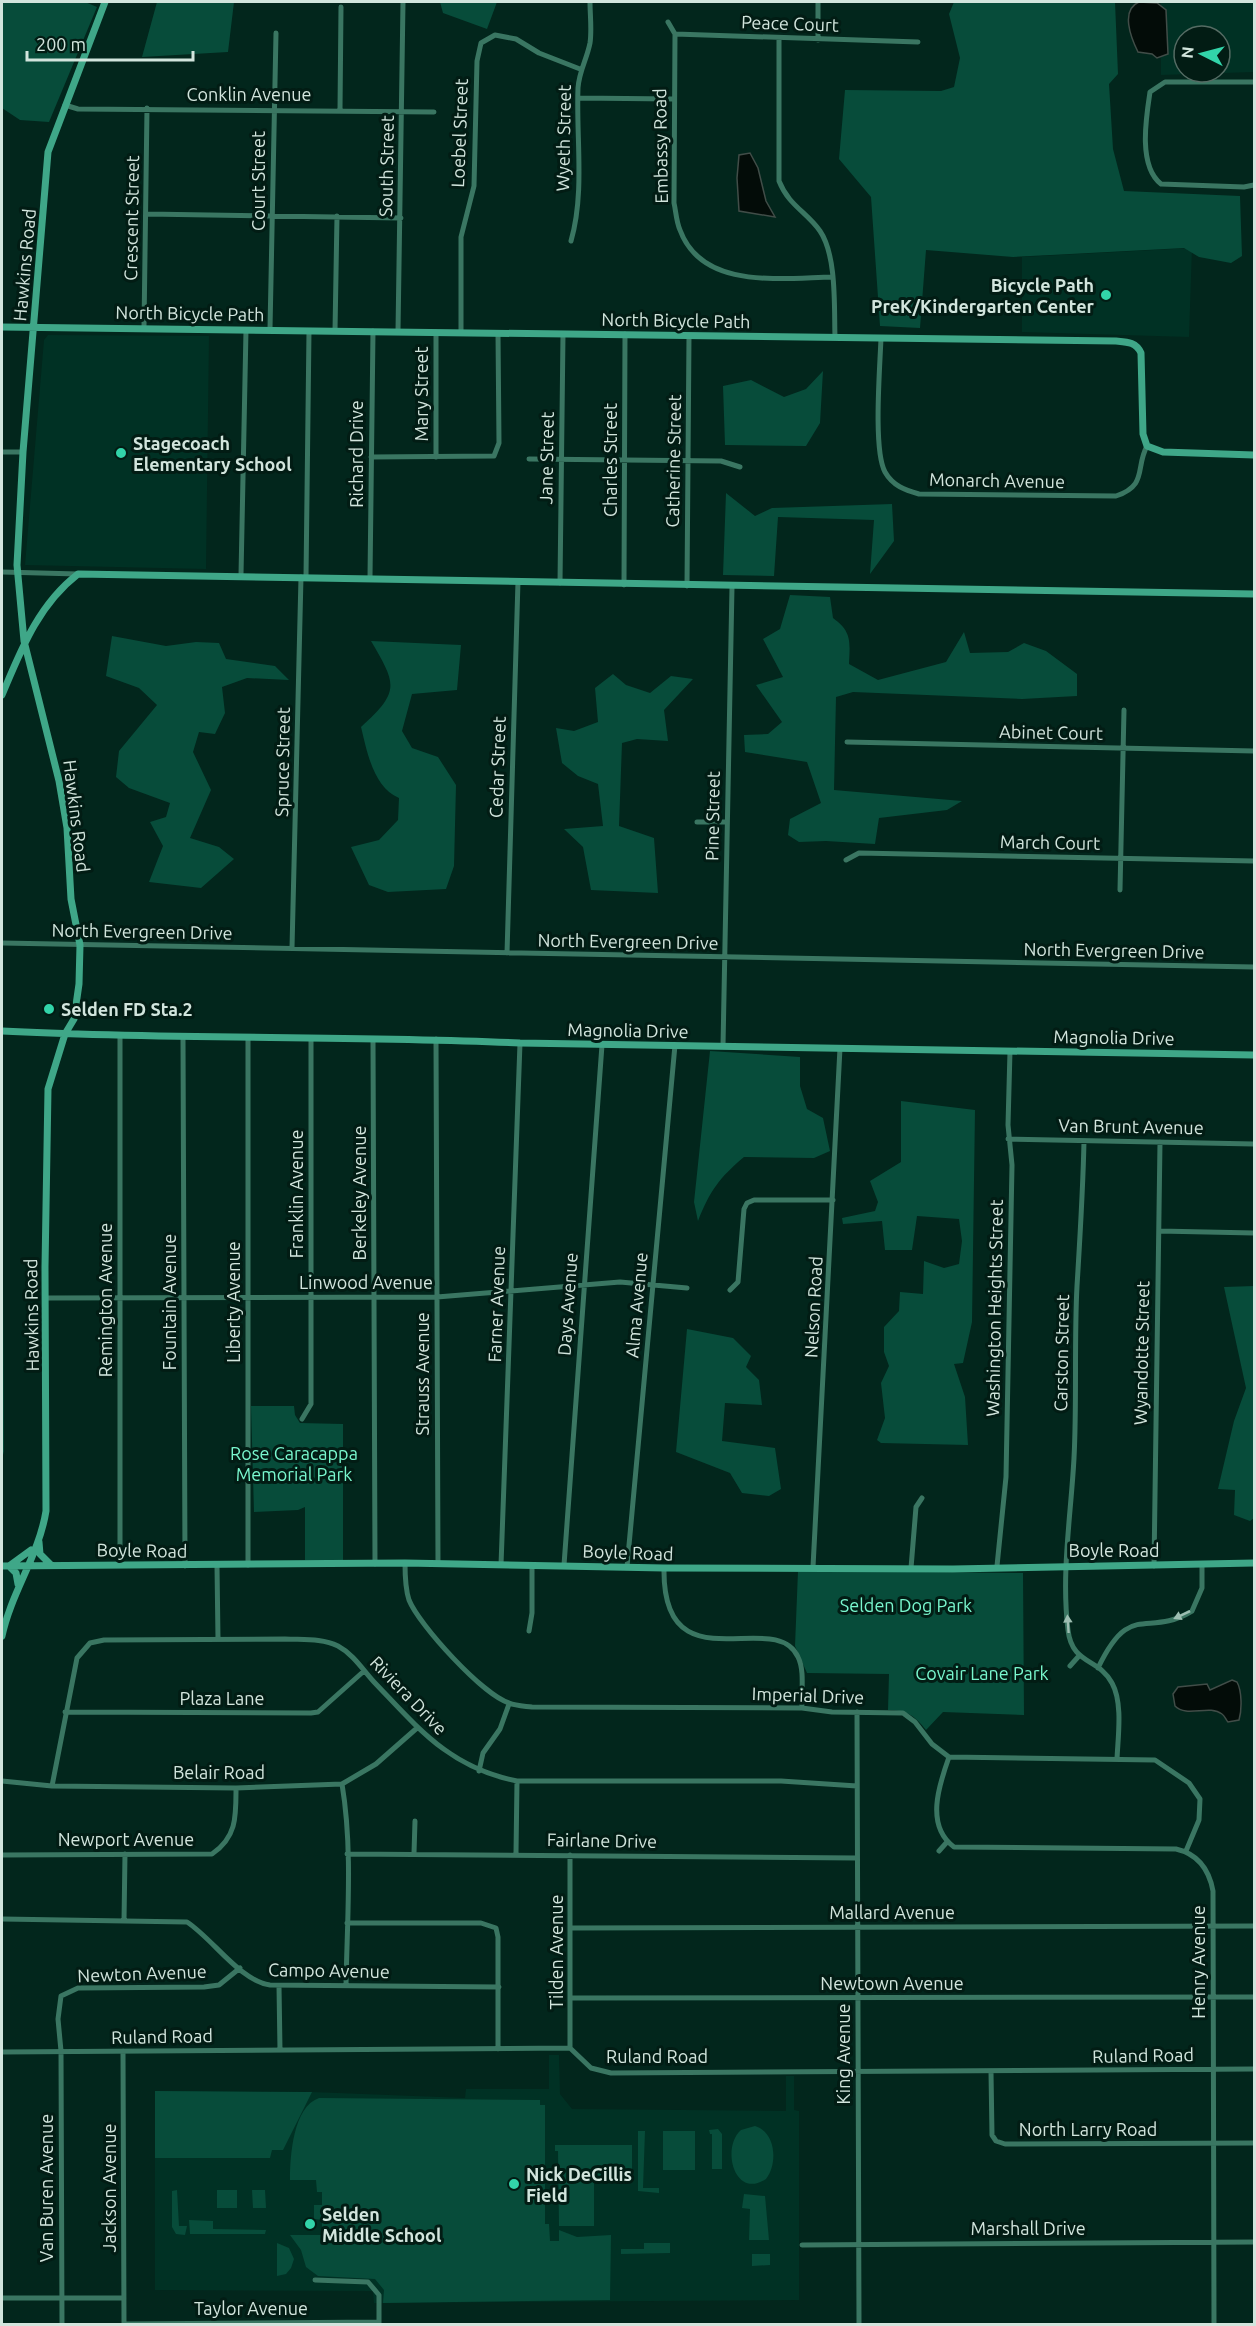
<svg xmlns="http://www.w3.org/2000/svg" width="1256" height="2326" font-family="Ubuntu,sans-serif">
  <rect width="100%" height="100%" fill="#02261c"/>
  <path fill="#003124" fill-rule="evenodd" d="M1161,2H1254V72L1161,75ZM1184,36H1220V72H1184Z
    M1192,248L1189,337L1022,332V257Z
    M48,335L209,336L206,569L25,565L44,340Z
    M2,1568H22L2,1645Z
    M549,2055H559L560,2094L572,2109L786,2111V2076H794V2110L799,2111V2300L383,2303H374L373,2291L155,2290V2091L312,2092L465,2098L466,2089H549Z"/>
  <path fill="#074c3a" d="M2,2H85L97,7L49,122L20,120L2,108Z
    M157,2H234L228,52L142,57Z
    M440,2H497L487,29L443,13Z
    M954,2H1115L1118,74L1109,84L1113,149L1124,191L1240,196L1242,256L1231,263L1199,257L1184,248L1013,257L926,250L920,328L880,326L871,197L839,159L845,90L941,91L954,87L960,58L949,14Z
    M823,371L820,423L806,446L725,445L723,386L751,380L784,397L806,389Z
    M726,493L755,516L772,508L892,504L894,541L870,574L874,520L778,517L774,576L723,575Z
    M790,595L830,597L833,618C852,632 850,641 849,664L878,680L946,662L964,632L970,653L1008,652L1024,643L1046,651L1077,674V696L1022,699L853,692L836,697L834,790L962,801L947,810L879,818L875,844L826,841L799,842L788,835L790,819L821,803L807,762L745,752L744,735L768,734L782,722L756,685L783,677L763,639L780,629Z
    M112,636L166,646L196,642L219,643L226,659L275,666L289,680L247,678L222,687L225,713L215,734L199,732L193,752L211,790L190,838L219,847L234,859L201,888L149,882L163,846L150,822L166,817L170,803L129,788L116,777L119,751L157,705L139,688L106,676Z
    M371,641L461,645L457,690L412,694L402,731L412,748L438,757L456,785L454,866L446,889L388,892L369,885L351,847L379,840L398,820L399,798C373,787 367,751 361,727C401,691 396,684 371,641Z
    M613,674L626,685L650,693L671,676L693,679L664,710L668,741L637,739L622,743L619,826L654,838L658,893L591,890L583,847L564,829L603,826L598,784L578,776L562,763L556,728L574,731L598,722L595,688Z
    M710,1051L800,1057V1086L807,1109L823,1118L830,1151L814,1158L744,1157C719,1178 710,1191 698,1221L694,1202Z
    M2,1091L4,1455L2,1448Z
    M901,1101L975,1110L972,1322L963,1363L954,1364L965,1397L968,1445L881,1443L877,1440L885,1418L881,1383L889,1366L884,1352V1327L899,1311L900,1292L923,1294L924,1261L944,1268L959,1264L962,1241L959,1219L917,1216L912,1250H885L882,1221L843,1224L842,1218L875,1211L878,1202L870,1181L901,1162Z
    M1254,1286V1518L1250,1521L1234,1515L1235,1490L1218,1489L1234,1421L1246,1388L1224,1287Z
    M687,1329L733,1338L751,1356L746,1367L759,1380L762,1405L725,1403L722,1441L775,1448L781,1489L769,1496L742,1493L730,1473L676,1452Z
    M251,1406H294L295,1415L300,1423L343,1424V1561L305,1560V1507L298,1510L254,1512Z
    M798,1571L1023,1573L1024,1715L943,1712L926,1730C915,1716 907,1710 888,1710L889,1674L807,1673L795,1646Z
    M155,2091L312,2092L283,2150H272L270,2158H155Z
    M319,2098L540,2100V2105H545V2224H549L550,2241H559V2230L577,2237L611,2235L610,2300L383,2303L384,2290L375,2279L318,2276L306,2267L301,2250L290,2235H322V2220L314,2219V2205H322V2192H317L316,2180H290C290,2156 293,2107 319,2098Z
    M755,2126C776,2132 778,2164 766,2179C734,2200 721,2147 741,2130Z
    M718,2129L722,2134V2169H712V2134H710L709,2130Z
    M638,2131H645L643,2188H659V2193L638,2191Z
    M663,2131H695V2170H663Z
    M555,2145H632V2178L594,2179V2226H559L558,2151H555Z
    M177,2190L179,2226H187L185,2235L176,2234L172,2227V2191Z
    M217,2190H237V2208H217Z
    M252,2190H265L266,2208H253Z
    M744,2194L765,2196L769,2240H749L750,2209L742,2208Z
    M189,2220L213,2221V2229L266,2230L265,2234H190Z
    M277,2243L289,2248L294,2259L291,2268L286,2274L277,2276Z
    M644,2243H670V2253L621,2254V2249H644Z
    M752,2254H770V2265L752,2266Z"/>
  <path fill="#030c08" stroke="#414d48" stroke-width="1.5" d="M1139,2L1157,3L1166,10L1168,54L1157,58L1152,54L1138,52C1131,38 1120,10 1139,2Z
    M750,153L758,168L766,201L775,217L739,211L737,178L739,155Z
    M1232,1680L1237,1682C1242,1691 1242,1710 1239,1720L1228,1722C1226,1720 1225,1716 1222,1714C1209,1704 1187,1718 1175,1706L1173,1694L1178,1687L1207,1684L1210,1690Z"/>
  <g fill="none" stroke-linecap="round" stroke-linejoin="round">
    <path stroke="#3a7662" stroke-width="5" d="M818,2V40
      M668,22L675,34L918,42
      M675,34L674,203C676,211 676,221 680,230C702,290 781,278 832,277
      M779,39V181C789,206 807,212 820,231C837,256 834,308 835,337
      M1254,82H1165L1150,92C1146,118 1138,166 1161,184L1244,187L1254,185
      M578,98L673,99
      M65,105L78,109L434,112
      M340,110L341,7
      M147,214L401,218
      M571,241C585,192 576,138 578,88C579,71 587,59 590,43C592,30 590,15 590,2
      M144,327L147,108
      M270,329L276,33
      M335,331L337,216
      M398,331L403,2
      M461,332V237L474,186L477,61L481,43L495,35L516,39L539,53L580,69
      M881,338C880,367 873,450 885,472C893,486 905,490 919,494L1116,496C1148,485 1135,468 1147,446
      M2,452H23
      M371,457L494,456L499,443L498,333
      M436,457V332
      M529,459L721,461L740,467
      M2,572L78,574
      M241,575L246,330
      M306,577L309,331
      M370,578L373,331
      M560,583L563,334
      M624,585L625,334
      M687,586L689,336
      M847,742L1254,751
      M697,822H727
      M846,860L859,853L1254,861
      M1120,890L1124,710
      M2,943L1254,967
      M292,948L301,577
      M507,953L518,581
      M183,1037L185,1566
      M248,1039V1565
      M373,1039L375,1564
      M436,1039L438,1564
      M723,1046L732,587
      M1008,1139L1254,1144
      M1084,1141C1083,1190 1080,1238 1077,1286C1074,1343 1077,1401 1074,1458C1071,1515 1061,1573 1068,1630C1072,1665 1099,1658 1112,1683C1123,1703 1118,1736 1117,1759
      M1159,1231L1254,1233
      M730,1290L738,1282L744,1209L747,1203L754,1200H833
      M45,1298L437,1297L620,1282L687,1288
      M302,1419L311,1404V1039
      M405,1563C405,1575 405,1588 409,1600C419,1625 483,1695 509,1703C516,1706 524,1706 532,1707L802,1708L832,1712L903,1713L915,1722L932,1744L949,1757L1155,1760L1189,1783L1200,1799L1199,1820L1186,1851
      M120,1564V1037
      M501,1565L520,1043
      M564,1565L602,1045
      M217,1566L218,1639
      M997,1566L1006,1477L1012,1165L1008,1125L1010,1051
      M1154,1566L1160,1142
      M627,1567L675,1045
      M813,1567L840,1048
      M664,1568C662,1689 775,1606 798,1657C805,1671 801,1692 802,1708
      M911,1568L916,1507L922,1498
      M529,1631L532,1613V1566
      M1070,1666L1078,1657
      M1098,1668C1131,1599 1146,1639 1192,1611L1202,1588V1565
      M65,1712L311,1713L318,1712L364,1671
      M857,1712L859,2324
      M949,1757C939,1785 925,1826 954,1847L1176,1849C1198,1854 1209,1869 1213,1891L1214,2324
      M479,1771L483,1753L500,1729L509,1704
      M2,1781L52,1786L236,1788L342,1784L376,1764L417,1728
      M342,1784C353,1849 347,1920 346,1986
      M52,1786L77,1658L90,1643L104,1640L285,1639C303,1640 322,1638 338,1646C353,1654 363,1670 374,1682C419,1729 450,1768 517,1781H781L857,1786
      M939,1851L947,1842
      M414,1853L415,1821
      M516,1853L517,1781
      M347,1854L857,1858
      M2,1855L212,1854C237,1837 236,1816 236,1788
      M2,1919L187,1922C213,1939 240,1981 270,1985L499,1987
      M124,1921L125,1854
      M347,1923H481L496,1928L498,1937V2049
      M571,1928L1254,1926
      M279,1986L280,2050
      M571,1998L1254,1997
      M570,2048L591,2068L611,2073L1254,2069
      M570,2048V1855
      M123,2051L124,2324
      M2,2052L570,2048
      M991,2072L992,2135L996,2141L1005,2144L1254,2143
      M802,2245L1254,2242
      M315,2280L368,2282L379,2295V2324
      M2,2298H124
      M62,2324L61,2051L58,2019L61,1996L78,1988L204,1987L219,1985L240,1968
      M124,2324L379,2322"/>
    <path stroke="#3fa788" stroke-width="7" d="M2,327L1116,341C1127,342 1136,342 1141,353L1143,434L1147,446L1163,452L1254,455
      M2,695C21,650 38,605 78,574L1254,594
      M2,1031C174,1040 347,1035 520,1043L1254,1055
      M39,1542L40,1554L51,1565
      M2,1566L405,1563L664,1568L953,1569L1254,1563
      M18,1584L16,1573L9,1566L31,1550
      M2,1636C11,1593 39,1555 46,1511L45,1267L48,1089L65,1034L74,1019L79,984L80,945L71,899L67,828L59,781L24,641L17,565L23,452L48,152L105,2"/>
  </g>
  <defs><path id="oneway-solid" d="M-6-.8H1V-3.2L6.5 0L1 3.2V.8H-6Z" transform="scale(1.5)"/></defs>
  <g fill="#9dbeb2">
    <use href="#oneway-solid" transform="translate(1182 1615) rotate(155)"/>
    <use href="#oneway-solid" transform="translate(1068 1624) rotate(-94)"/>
  </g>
  <g fill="#32d4a9" stroke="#021c14" stroke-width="2">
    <circle cx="1106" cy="295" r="6"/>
    <circle cx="121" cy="453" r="6"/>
    <circle cx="49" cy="1009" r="6"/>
    <circle cx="514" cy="2184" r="6"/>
    <circle cx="310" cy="2224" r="6"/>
  </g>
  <g text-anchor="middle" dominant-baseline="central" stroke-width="6" stroke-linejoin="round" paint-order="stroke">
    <g font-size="18" fill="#d2e5dd" stroke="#021c14">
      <text transform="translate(790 23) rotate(2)">Peace Court</text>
      <text x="249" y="94">Conklin Avenue</text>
      <text transform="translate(459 133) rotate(-88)">Loebel Street</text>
      <text transform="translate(563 138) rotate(-89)">Wyeth Street</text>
      <text transform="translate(660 146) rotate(-91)">Embassy Road</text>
      <text transform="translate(386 166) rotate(-89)">South Street</text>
      <text transform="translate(258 181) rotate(-90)">Court Street</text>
      <text transform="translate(131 218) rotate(-89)">Crescent Street</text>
      <text transform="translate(24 265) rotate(-85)">Hawkins Road</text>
      <text transform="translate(190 313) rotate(1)">North Bicycle Path</text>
      <text transform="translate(676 320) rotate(1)">North Bicycle Path</text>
      <text transform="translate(421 394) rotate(-90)">Mary Street</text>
      <text transform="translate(356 454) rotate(-90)">Richard Drive</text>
      <text transform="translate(546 458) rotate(-89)">Jane Street</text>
      <text transform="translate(610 460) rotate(-90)">Charles Street</text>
      <text transform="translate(673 461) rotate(-89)">Catherine Street</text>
      <text transform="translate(997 480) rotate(1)">Monarch Avenue</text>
      <text transform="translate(1051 732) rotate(1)">Abinet Court</text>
      <text transform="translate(282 762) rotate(-89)">Spruce Street</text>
      <text transform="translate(497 767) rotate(-88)">Cedar Street</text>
      <text transform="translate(77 816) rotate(83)">Hawkins Road</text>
      <text transform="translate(712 816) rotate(-89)">Pine Street</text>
      <text transform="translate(1050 842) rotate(1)">March Court</text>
      <text transform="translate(142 931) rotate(1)">North Evergreen Drive</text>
      <text transform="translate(628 941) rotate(1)">North Evergreen Drive</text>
      <text transform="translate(1114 950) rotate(1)">North Evergreen Drive</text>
      <text transform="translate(628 1030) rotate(1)">Magnolia Drive</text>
      <text transform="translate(1114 1037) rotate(1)">Magnolia Drive</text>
      <text transform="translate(1131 1126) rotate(1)">Van Brunt Avenue</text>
      <text transform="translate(359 1193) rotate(-90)">Berkeley Avenue</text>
      <text transform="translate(296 1194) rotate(-90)">Franklin Avenue</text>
      <text x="366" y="1282">Linwood Avenue</text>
      <text transform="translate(105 1300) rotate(-90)">Remington Avenue</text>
      <text transform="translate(169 1302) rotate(-90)">Fountain Avenue</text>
      <text transform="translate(233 1302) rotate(-90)">Liberty Avenue</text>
      <text transform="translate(496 1304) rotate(-88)">Farner Avenue</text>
      <text transform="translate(567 1304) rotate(-86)">Days Avenue</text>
      <text transform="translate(636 1305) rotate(-85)">Alma Avenue</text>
      <text transform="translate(813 1307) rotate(-87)">Nelson Road</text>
      <text transform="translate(994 1308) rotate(-89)">Washington Heights Street</text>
      <text transform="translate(31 1315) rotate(-91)">Hawkins Road</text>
      <text transform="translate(1061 1353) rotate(-89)">Carston Street</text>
      <text transform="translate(1141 1353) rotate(-89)">Wyandotte Street</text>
      <text transform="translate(422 1374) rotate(-90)">Strauss Avenue</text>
      <text transform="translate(142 1550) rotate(1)">Boyle Road</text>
      <text x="1114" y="1550">Boyle Road</text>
      <text transform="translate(628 1552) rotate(2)">Boyle Road</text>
      <text transform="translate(409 1695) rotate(46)">Riviera Drive</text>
      <text transform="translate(808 1695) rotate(2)">Imperial Drive</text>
      <text x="222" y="1698">Plaza Lane</text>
      <text x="219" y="1772">Belair Road</text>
      <text x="126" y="1839">Newport Avenue</text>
      <text transform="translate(602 1840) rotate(1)">Fairlane Drive</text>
      <text x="892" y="1912">Mallard Avenue</text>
      <text transform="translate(556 1952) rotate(-90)">Tilden Avenue</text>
      <text transform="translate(1198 1962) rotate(-90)">Henry Avenue</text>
      <text transform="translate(329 1970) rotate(1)">Campo Avenue</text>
      <text transform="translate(142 1973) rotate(-2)">Newton Avenue</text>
      <text x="892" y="1983">Newtown Avenue</text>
      <text transform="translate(162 2036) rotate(-1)">Ruland Road</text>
      <text transform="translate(843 2054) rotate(-90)">King Avenue</text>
      <text transform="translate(1143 2055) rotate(-1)">Ruland Road</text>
      <text x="657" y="2056">Ruland Road</text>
      <text x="1088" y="2129">North Larry Road</text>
      <text transform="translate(46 2188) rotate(-90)">Van Buren Avenue</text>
      <text transform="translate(109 2188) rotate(-90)">Jackson Avenue</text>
      <text x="1028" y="2228">Marshall Drive</text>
      <text x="251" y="2308">Taylor Avenue</text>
    </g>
    <g font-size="18" font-weight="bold" fill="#d2e5dd" stroke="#021c14" text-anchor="start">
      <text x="1094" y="285" text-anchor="end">Bicycle Path<tspan x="1094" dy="21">PreK/Kindergarten Center</tspan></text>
      <text x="133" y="443">Stagecoach<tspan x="133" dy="21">Elementary School</tspan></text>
      <text x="61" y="1009">Selden FD Sta.2</text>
      <text x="526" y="2174">Nick DeCillis<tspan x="526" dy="21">Field</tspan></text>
      <text x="322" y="2214">Selden<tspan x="322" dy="21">Middle School</tspan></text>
    </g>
    <g font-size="18" fill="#79f7ce" stroke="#021c14">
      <text x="294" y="1453">Rose Caracappa<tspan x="294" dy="21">Memorial Park</tspan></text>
      <text x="906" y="1605">Selden Dog Park</text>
      <text x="982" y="1673">Covair Lane Park</text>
    </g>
  </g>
  <rect width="1256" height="2326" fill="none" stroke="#d2e5dd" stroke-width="6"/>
  <g transform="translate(1202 54) rotate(276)"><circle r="28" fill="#021c14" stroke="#556c64" stroke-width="1.5"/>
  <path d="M0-4.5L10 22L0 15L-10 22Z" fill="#32d4a9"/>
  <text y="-9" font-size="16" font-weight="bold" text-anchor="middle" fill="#d2e5dd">N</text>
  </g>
  <path d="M27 51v9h166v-9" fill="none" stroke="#d2e5dd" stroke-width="3"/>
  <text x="36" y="51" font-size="18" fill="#d2e5dd" stroke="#021c14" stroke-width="4.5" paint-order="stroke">200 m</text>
</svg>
